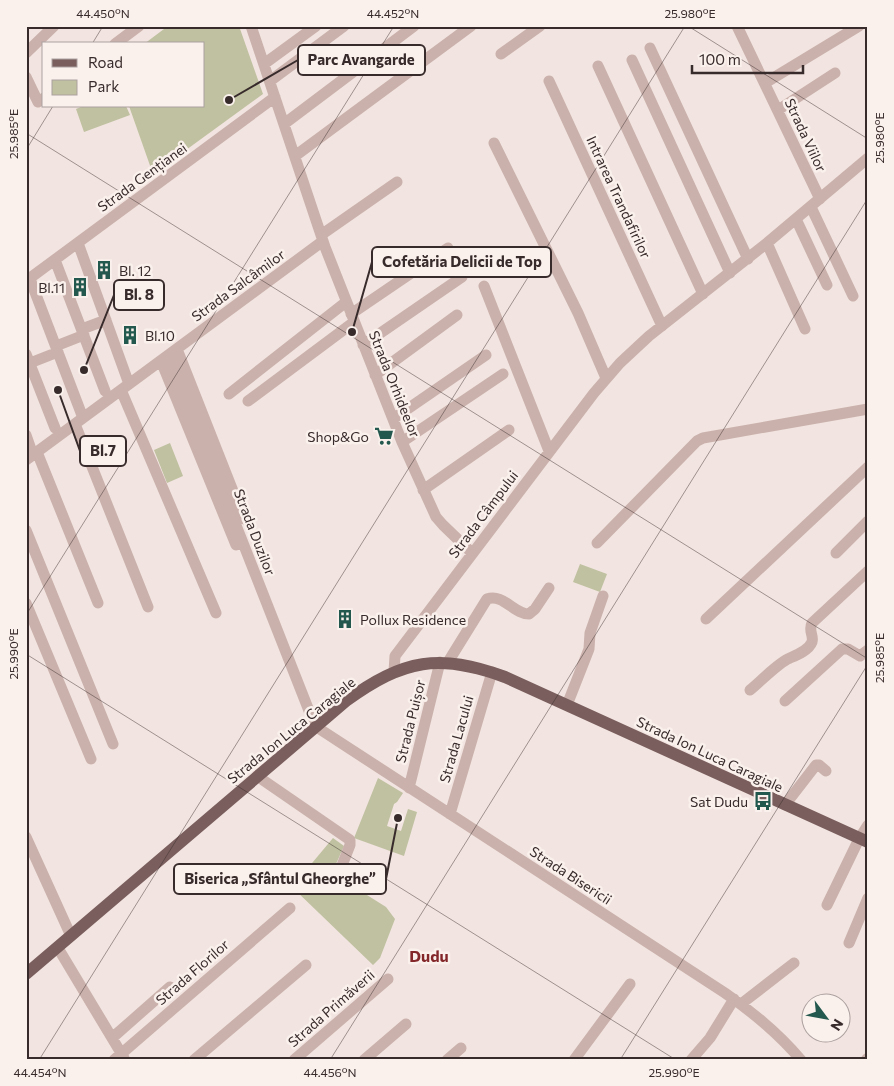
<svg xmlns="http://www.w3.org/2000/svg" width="894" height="1086" font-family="Commissioner,sans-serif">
  <rect width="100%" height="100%" fill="#f2e4e0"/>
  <path fill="#bfc1a0" d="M168,26H239L263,94L153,174L129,106H204V44H144Z
    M83,106H126L130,115L84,132L76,109Z
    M170,443L183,476L167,483L154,450Z
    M580,564L607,574L600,592L573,582Z
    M378,778L403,793L397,802L394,804L387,826L401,831L408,809L417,812L404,856L354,838Z
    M333,838L344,846L332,873L386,907L395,919L380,958L373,965L292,887Z"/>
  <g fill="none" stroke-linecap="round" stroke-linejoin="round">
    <path stroke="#cab1ac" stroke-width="11" d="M251,26L325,247L402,442L436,517L443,525L472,553
      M737,26L820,199
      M115,44L139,26
      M650,48L748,259
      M26,53L54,26
      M501,54L540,26
      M632,60L730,273
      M264,64L316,26
      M598,66L703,294
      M26,77L38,102L44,98
      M270,81L344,26
      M549,81L662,326
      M765,83L859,26
      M778,110L835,73
      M284,124L414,26
      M494,143L578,313L606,378
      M295,156L471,26
      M811,207L853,296
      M796,219L827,285
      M321,235L397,182
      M78,243L129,384
      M767,243L805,329
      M55,260L105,391
      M30,279L83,418
      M26,281L275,97
      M484,286L549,451
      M351,314L448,248
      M82,329L106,320
      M363,345L462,277
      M56,346L84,335
      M177,349L244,519
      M26,354L55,428
      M169,355L315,726L725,993C754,1013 779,1034 801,1060
      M161,361L236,545
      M30,363L58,352
      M375,375L457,315
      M121,390L216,613
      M229,394L346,302
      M248,401L354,322
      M393,419L486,355
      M75,424L148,607
      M26,435L33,455
      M402,442L503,374
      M37,452L98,603
      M26,460L323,241
      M423,490L509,430
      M26,530L113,744
      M597,543L697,441L703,438L868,409
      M836,553L868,521
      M26,603L91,759
      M706,619L868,467
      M448,662L487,599C503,593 514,614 529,614L535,609L549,588
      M394,672L395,656L594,393L620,363L649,336L767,243L868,158
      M750,690C760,682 779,662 790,658C797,655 809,650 812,642C814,635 808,631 812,623L868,571
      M785,701L842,649H848L860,656L868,650
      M567,705L589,649L590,633L603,596
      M257,776L350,840V845L339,873
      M409,788L440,662
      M785,805L816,765H819L826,771
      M450,814L492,672
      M26,837L71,936
      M827,905L859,839L868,825
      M849,943L868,898
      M58,948L124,1058
      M741,1004L794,963
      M112,1038L170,987
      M114,1060L290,908
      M194,1060L306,965
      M294,1060L388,979
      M364,1060L406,1024
      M447,1060L461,1048
      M574,1060L630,984
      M691,1060L710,1038L734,999
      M866,1060L868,1058"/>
    <path stroke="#795e5d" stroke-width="12" d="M26,974L346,701C404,659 439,653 505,677L868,842"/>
  </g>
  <path fill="none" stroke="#382b2b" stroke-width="1" stroke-opacity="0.45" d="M688,26L868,139M92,44L103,26M26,133L868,659M26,150L53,106M26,615L394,26M26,654L676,1060M39,1060L685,26M330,1060L868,198M620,1060L868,664"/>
  <defs>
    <g id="building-bare" transform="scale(1.5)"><path d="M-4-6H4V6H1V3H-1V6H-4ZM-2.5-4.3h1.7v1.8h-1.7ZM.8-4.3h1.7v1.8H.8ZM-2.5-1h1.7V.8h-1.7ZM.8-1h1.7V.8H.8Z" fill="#22584d" stroke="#faf0ec" stroke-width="2.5" paint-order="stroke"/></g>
    <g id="supermarket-bare" transform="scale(1.5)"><path d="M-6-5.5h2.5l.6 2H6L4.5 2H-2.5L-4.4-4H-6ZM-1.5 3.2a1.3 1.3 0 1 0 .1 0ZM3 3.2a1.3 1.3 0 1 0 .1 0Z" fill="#22584d" stroke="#faf0ec" stroke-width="2.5" paint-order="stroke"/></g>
    <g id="bus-bare" transform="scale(1.5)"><path d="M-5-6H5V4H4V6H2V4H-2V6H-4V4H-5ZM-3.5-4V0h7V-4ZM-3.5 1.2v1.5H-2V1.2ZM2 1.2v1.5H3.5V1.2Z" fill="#22584d" stroke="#faf0ec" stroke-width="2.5" paint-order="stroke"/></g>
  </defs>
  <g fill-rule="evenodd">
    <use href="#building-bare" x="104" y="270"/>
    <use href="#building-bare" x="80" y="287"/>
    <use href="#building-bare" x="130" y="335"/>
    <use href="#supermarket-bare" x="384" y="436"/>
    <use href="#building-bare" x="345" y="619"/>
    <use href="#bus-bare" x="763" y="801"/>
  </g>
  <g text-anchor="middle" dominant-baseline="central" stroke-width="5" stroke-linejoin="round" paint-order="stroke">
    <g font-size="14" fill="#382b2b" stroke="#faf0ec">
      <text transform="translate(806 135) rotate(65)">Strada Viilor</text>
      <text transform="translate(142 177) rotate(-36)">Strada Gențianei</text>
      <text transform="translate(619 197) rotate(65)">Intrarea Trandafirilor</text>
      <text transform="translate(238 285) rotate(-36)">Strada Salcâmilor</text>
      <text transform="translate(395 384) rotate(68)">Strada Orhideelor</text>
      <text transform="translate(483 514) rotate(-53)">Strada Câmpului</text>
      <text transform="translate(255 532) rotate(69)">Strada Duzilor</text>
      <text transform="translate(410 721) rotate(-76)">Strada Puișor</text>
      <text transform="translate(291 730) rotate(-39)">Strada Ion Luca Caragiale</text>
      <text transform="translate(456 739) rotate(-74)">Strada Lacului</text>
      <text transform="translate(710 754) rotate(25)">Strada Ion Luca Caragiale</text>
      <text transform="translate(571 875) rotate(33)">Strada Bisericii</text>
      <text transform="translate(192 972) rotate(-41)">Strada Florilor</text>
      <text transform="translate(331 1008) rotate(-41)">Strada Primăverii</text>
    </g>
    <g font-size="14" fill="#382b2b" stroke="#faf0ec" text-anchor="start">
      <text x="119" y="270">Bl. 12</text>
      <text x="65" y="287" text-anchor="end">Bl.11</text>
      <text x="145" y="335">Bl.10</text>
      <text x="369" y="436" text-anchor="end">Shop&amp;Go</text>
      <text x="360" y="619">Pollux Residence</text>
      <text x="748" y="801" text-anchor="end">Sat Dudu</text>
    </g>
    <g font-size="16" font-weight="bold" fill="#83272a" stroke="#faf0ec">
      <text x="429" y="955">Dudu</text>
    </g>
  </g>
  <path fill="none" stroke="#382b2b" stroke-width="2" d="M229 100L298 60M352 332L372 262M84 370L114 295M58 390L80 451M398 818L386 879"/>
  <g fill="#382b2b" stroke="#faf0ec" stroke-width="2">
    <circle cx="229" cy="100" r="5"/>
    <circle cx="352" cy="332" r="5"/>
    <circle cx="84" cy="370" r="5"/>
    <circle cx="58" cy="390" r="5"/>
    <circle cx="398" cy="818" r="5"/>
  </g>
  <g fill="#faf0ec" stroke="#382b2b" stroke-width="2">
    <rect x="298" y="45" width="127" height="30" rx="5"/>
    <rect x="372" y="247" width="179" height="30" rx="5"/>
    <rect x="114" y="280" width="50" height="30" rx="5"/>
    <rect x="80" y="436" width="46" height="30" rx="5"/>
    <rect x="174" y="864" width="212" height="30" rx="5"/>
  </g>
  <g font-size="15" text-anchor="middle" font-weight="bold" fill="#382b2b">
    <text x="361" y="65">Parc Avangarde</text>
    <text x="462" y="267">Cofetăria Delicii de Top</text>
    <text x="139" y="300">Bl. 8</text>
    <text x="103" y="456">Bl.7</text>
    <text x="280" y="884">Biserica „Sfântul Gheorghe”</text>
  </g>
  <rect width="894" height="1086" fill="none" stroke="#faf0ec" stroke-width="55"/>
  <rect x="42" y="42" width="162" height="65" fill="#faf0ec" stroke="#aca19f"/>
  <rect x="52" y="59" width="25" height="8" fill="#795e5d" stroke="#aca19f"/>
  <text x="88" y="68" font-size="15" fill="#382b2b">Road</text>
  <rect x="52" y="80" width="25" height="15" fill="#bfc1a0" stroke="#aca19f"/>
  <text x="88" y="92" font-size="15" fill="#382b2b">Park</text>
  <g transform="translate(826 1018) rotate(122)"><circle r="24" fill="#faf0ec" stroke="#aca19f"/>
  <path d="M0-4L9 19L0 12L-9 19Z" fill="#22584d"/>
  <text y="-8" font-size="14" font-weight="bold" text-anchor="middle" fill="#382b2b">N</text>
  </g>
  <path d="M692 65v8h111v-8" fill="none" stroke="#382b2b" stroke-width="2.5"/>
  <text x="699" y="65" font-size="15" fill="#382b2b" stroke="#faf0ec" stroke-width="4" paint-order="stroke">100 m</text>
  <rect x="28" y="28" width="838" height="1030" fill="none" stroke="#382b2b" stroke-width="2"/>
  <g font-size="12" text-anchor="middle" fill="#382b2b">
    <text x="103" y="18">44.450°N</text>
    <text x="393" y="18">44.452°N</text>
    <text x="690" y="18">25.980°E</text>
    <text transform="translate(14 134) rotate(-90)" y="4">25.985°E</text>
    <text transform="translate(880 138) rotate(-90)" y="4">25.980°E</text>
    <text transform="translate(14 654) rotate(-90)" y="4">25.990°E</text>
    <text transform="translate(880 658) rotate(-90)" y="4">25.985°E</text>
    <text x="40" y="1077">44.454°N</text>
    <text x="330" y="1077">44.456°N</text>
    <text x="674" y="1077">25.990°E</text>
  </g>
</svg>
